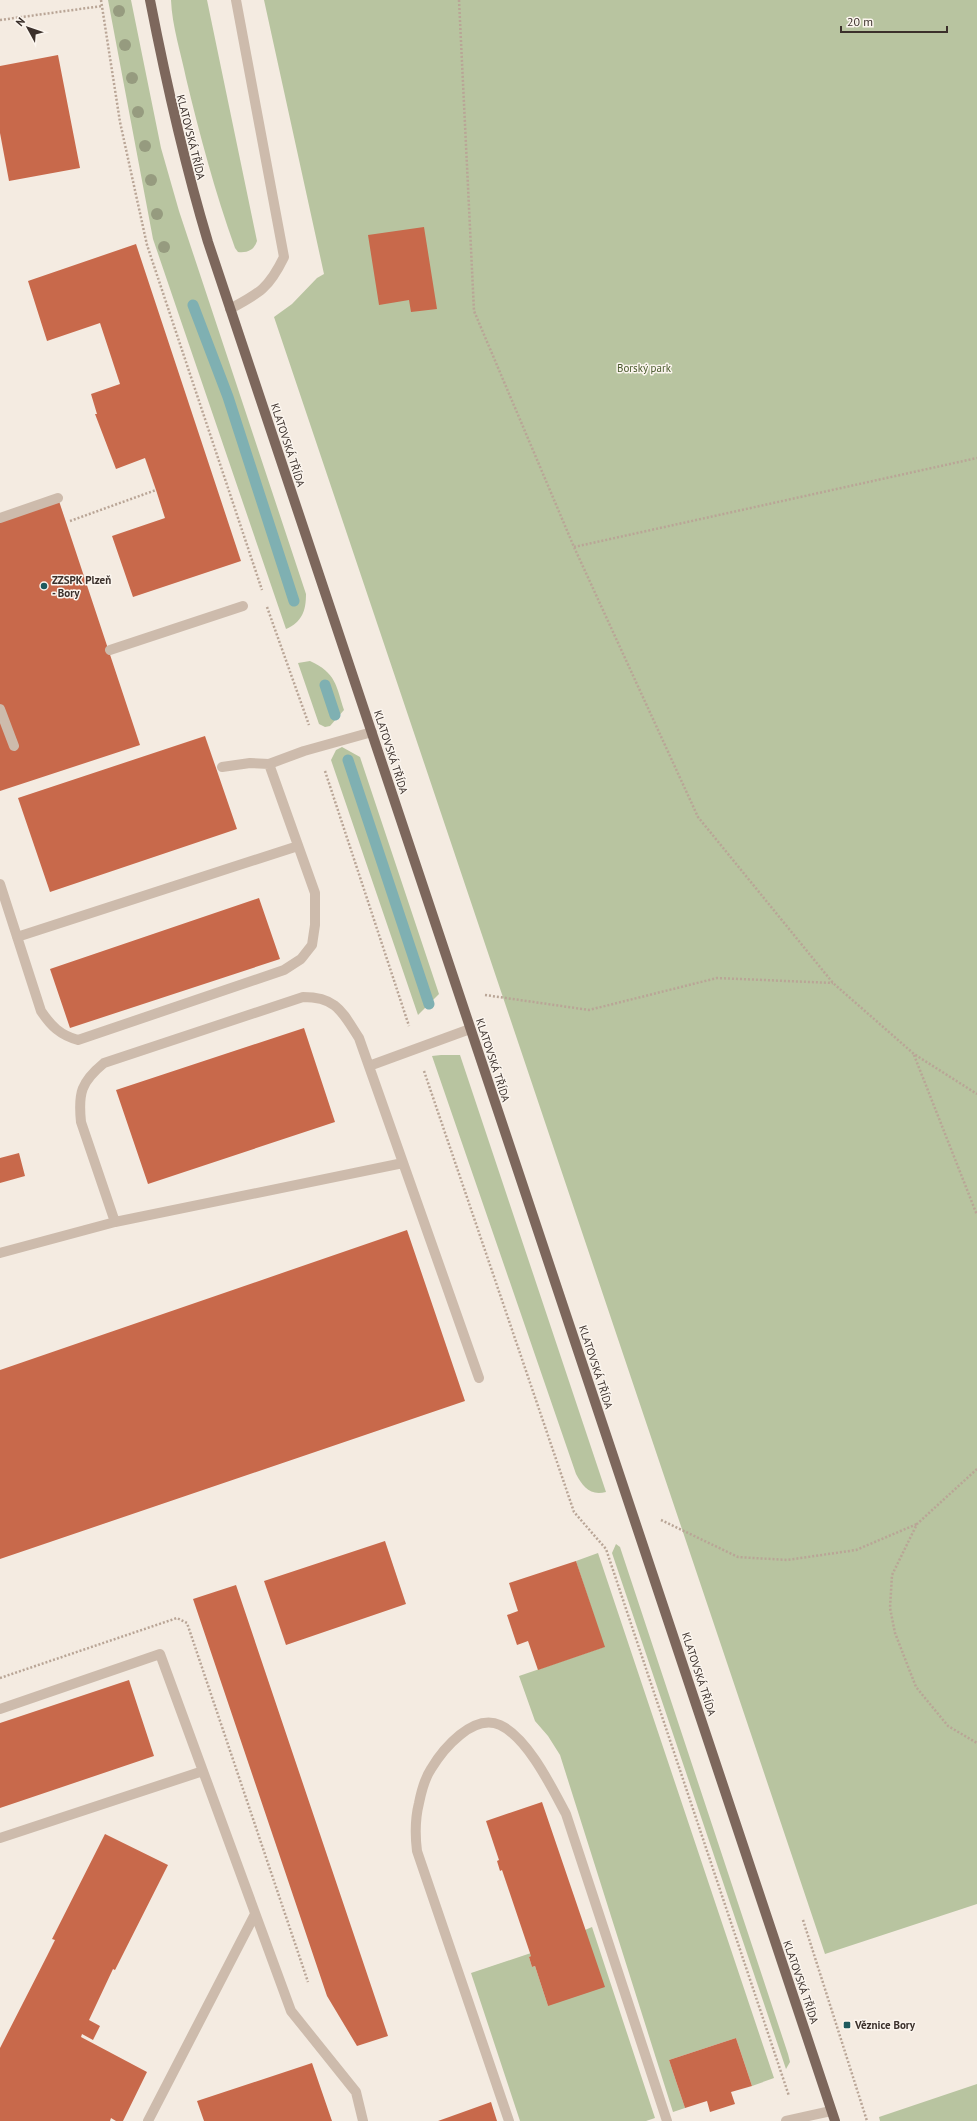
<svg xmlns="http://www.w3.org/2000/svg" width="977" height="2121" font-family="'PT Sans',sans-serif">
  <rect width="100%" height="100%" fill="#f4ebe1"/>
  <path fill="#b8c4a0" d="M108,0H131L161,148L179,211L306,594C306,611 302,622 286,629L153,239Z
    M171,0H207L257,241C254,250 248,253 238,252L235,248C215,192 200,136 186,78C181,53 172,26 171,0Z
    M264,0H977V1904L825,1954L274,317L292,304L317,278L324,274Z
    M310,661C336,673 336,685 344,710L330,726L325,727L319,724L298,663Z
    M342,747L360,757L439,994L418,1015L331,760L336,750Z
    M441,1055H460L606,1492C590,1496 583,1487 576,1474L432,1056Z
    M616,1544L620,1547L788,2054L790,2062L786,2069L612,1553Z
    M598,1553L774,2078L752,2086L736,2038L669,2060L685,2108L673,2112L560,1755L548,1736L535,1721L519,1676L604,1647L576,1561Z
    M592,1927L655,2118L646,2121H520L471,1973L531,1953V1956L529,1957L532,1967L535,1966L548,2006L585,1930Z
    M977,2084V2121H880L879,2117Z"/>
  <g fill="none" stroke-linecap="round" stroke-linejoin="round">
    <path stroke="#7fb0b2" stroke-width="11" d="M193,305L228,397L294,601
      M325,685L335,715
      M348,760L429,1004"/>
  </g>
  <path fill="#c8694b" d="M58,55L80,168L9,181L0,133V66Z
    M424,227L437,309L411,312L409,300L379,305L368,235Z
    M136,244L241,561L133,597L112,536L165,518L156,490L145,458L116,469L95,414H97L91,394L120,384L100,323L47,341L28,281Z
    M58,498L140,745L0,791V518Z
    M205,736L237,829L50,892L18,798Z
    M259,898L280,959L70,1028L50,969Z
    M304,1028L335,1122L148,1184L116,1090Z
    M19,1153L25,1176L0,1183V1158Z
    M407,1230L465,1401L0,1559V1370Z
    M385,1541L406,1604L286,1645L264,1581Z
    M576,1561L605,1647L538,1670L528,1641L517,1645L507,1615L518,1611L509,1583Z
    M236,1585L388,2036L357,2046L327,1996L193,1599Z
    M129,1680L154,1756L0,1808V1723Z
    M542,1802L605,1987L548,2006L535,1966L532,1967L529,1957L531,1956L502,1870L500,1871L497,1861L499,1860L486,1821Z
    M105,1834L168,1865L115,1970L113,1969L89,2020L100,2026L93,2040L82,2034L81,2037L147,2072L123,2121H116L111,2118L110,2121H0V2048L47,1956L55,1940L52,1939Z
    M736,2038L752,2086L731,2092L735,2104L710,2112L707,2101L685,2108L669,2060Z
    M312,2063L332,2121H204L197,2101Z
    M491,2102L497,2121H438Z"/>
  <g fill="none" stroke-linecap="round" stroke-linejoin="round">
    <path stroke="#b9a596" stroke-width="2.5" stroke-dasharray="2 2" stroke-linecap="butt" d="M101,0L120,122L147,245L262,590
      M459,0L474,311L574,547L698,817L833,983L914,1054L977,1094
      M0,20L102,6
      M70,521L156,490
      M574,547L977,458
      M267,607L309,725
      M325,771L409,1026
      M485,995L589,1010L717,978L833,983
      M914,1055L977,1215
      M424,1071L574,1512L606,1549L789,2096
      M977,1469L917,1524L892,1575L890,1608L895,1633L916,1687L948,1726L977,1743
      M661,1520L738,1557L787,1560L856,1550L917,1524
      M0,1678L177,1618L187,1623L308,1982
      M803,1920L867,2121"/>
    <path stroke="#cdbbac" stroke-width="10" d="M230,309C260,293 269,288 284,257L236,0
      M0,518L58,498
      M110,650L243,606
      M0,709L14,746
      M222,767L250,763L269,764L304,751L372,732
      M0,884L41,1011C51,1026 60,1035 78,1040L284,970L301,959L312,945L315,925V893L269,764
      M17,937L298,846
      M369,1066L470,1029
      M115,1222L81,1122C78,1093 81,1082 104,1063L303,997C337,997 342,1012 359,1038L479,1378
      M0,1253L115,1222L403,1163
      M0,1709L160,1654L291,2011L356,2092L363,2121
      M0,1838L203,1771
      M148,2121L255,1914
      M509,2121L417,1851C415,1835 415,1819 419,1803C421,1793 425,1778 431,1769C443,1749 473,1713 500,1725C528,1738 552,1788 566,1814L667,2121
      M786,2121L831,2111"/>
    <path stroke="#7d675c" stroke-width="10" d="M150,0C166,82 184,162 208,242L835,2121"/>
  </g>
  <g fill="#969b7f">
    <circle cx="119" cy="11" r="6"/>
    <circle cx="125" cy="45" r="6"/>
    <circle cx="132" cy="78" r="6"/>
    <circle cx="138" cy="112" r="6"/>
    <circle cx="145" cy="146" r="6"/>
    <circle cx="151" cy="180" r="6"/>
    <circle cx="157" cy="214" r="6"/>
    <circle cx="164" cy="247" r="6"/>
  </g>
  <g fill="#1f5a5e" stroke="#fbf5ee" stroke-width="1.5">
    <circle cx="44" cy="586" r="4"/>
    <rect x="843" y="2021" width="8" height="8" rx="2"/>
  </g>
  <g text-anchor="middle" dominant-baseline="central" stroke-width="3" stroke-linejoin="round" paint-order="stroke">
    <g font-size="11" fill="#3b302b" stroke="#fbf5ee">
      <text transform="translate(191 137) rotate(76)">KLATOVSKÁ TŘÍDA</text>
      <text transform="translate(288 445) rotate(72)">KLATOVSKÁ TŘÍDA</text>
      <text transform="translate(391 752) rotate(72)">KLATOVSKÁ TŘÍDA</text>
      <text transform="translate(493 1060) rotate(72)">KLATOVSKÁ TŘÍDA</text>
      <text transform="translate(596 1367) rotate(72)">KLATOVSKÁ TŘÍDA</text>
      <text transform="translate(699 1674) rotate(72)">KLATOVSKÁ TŘÍDA</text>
      <text transform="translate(801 1982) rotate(71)">KLATOVSKÁ TŘÍDA</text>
    </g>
    <g font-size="11" fill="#4a5a2e" stroke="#fbf5ee">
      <text x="644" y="368">Borský park</text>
    </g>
    <g font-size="11" font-weight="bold" fill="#3b302b" stroke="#fbf5ee" text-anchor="start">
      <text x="52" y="580">ZZSPK Plzeň<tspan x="52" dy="13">- Bory</tspan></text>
      <text x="855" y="2025">Věznice Bory</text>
    </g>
  </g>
  <g transform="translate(28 28) rotate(310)" stroke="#fbf5ee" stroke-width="3" paint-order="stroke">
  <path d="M0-3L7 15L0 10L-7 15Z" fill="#3b302b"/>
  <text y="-6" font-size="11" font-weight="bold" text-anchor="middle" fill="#3b302b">N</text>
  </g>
  <path d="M841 26v6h106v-6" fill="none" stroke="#3b302b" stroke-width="2"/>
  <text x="847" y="26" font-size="12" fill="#3b302b" stroke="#fbf5ee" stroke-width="3" paint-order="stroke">20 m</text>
</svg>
